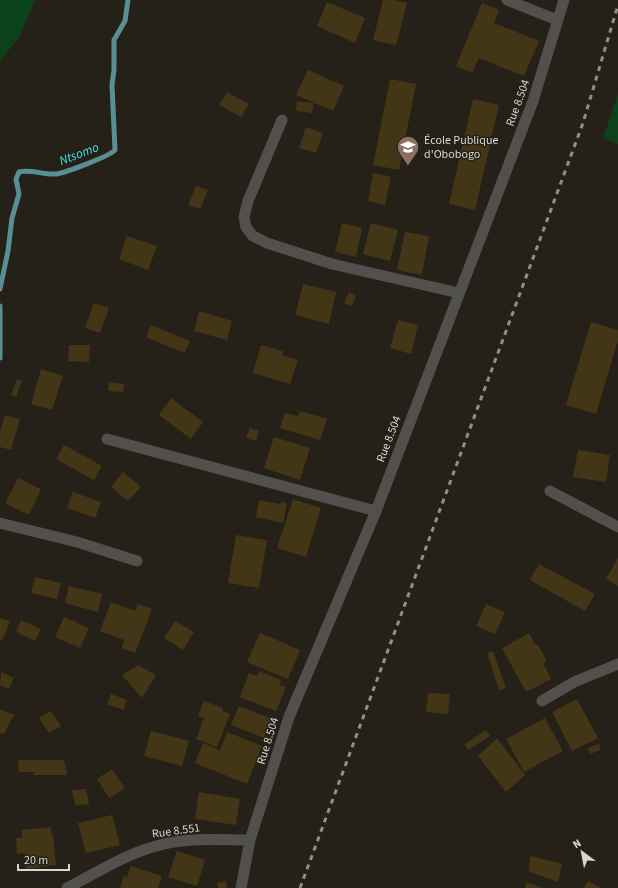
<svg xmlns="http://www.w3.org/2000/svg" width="618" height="888" font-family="'Source Sans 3',sans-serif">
  <rect width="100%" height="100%" fill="#252119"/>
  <path fill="#0c4219" d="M0,0H35L20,36L0,61Z
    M618,94V144L603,138Z"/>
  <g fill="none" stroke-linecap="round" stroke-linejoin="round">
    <path stroke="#588f92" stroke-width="5" d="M0,289L8,251L12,218L19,194L16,179L19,172C32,169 43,175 56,174C65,173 110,156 115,150L112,85L114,70V40L125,21L128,0
      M0,306V358"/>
  </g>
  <path fill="#433617" d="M383,0H394L407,3L396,45L373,40Z
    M327,2L365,18L355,43L317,26Z
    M482,3L499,10L494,23L539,41L524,76L479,58L472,73L456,66Z
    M308,70L344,86L333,111L296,95Z
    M390,79L416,84L399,170L373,165Z
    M227,92L249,104L241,117L219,105Z
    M473,99L499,105L475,210L449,204Z
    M297,101L314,103L312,113L296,111Z
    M306,127L323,133L316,153L299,148Z
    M373,173L391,177L385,205L368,201Z
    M196,186L208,190L200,209L188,205Z
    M342,223L362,228L356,257L335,252Z
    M371,223L398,230L390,261L363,254Z
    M405,232L429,236L422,275L397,270Z
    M127,236L157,246L148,270L119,259Z
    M303,284L336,292L329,324L295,315Z
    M349,292L356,296L352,306L344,303Z
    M94,303L109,308L100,333L85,328Z
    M199,311L232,321L227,340L194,331Z
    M398,320L418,325L411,354L390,348Z
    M591,322L618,330V340L596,414L566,405Z
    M151,325L190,341L184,353L146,337Z
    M69,345H90L89,362L68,361Z
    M261,345L283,351L282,355L298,360L290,384L253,373Z
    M41,369L63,376L52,410L31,404Z
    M17,379L22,381L16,397L11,395Z
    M109,382L124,384L123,392L108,391Z
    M171,398L203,422L191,439L159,415Z
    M300,411L327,419L320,440L280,428L285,413L298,416Z
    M5,415L20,419L11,450L0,447V432Z
    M250,428L259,431L256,441L246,438Z
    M274,437L310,448L300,480L264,468Z
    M64,445L102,466L94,480L56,459Z
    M578,450L610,455L606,482L573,477Z
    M123,472L141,487L128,501L111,487Z
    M18,478L41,489L29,515L5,503Z
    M73,492L101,502L95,518L67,508Z
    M293,499L321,508L306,557L277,548Z
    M259,500L280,504L281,502L287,503L283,523L256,517Z
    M236,535L267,540L259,588L228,583Z
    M618,558V586L606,579Z
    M539,564L595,594L585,611L530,580Z
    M35,577L61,583L57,599L31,593Z
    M69,586L102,594L98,612L65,603Z
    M111,602L135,611L138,604L152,609L135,653L122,648L124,640L100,631Z
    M486,604L505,612L495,634L476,626Z
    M64,617L89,628L80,648L55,637Z
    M0,618L10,621L4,637L0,642Z
    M21,620L41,629L35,641L16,632Z
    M175,621L194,632L183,650L164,638Z
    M260,633L300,650L288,679L247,662Z
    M529,633L535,644L538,645L547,661L543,663L551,679L526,692L502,648Z
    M493,651L506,688L499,690L487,653Z
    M138,665L156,675L142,698L122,675Z
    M259,671L281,680L280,685L286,687L276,711L240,697L249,673L257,676Z
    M1,672L14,678L9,689L0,685Z
    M428,693L450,694L448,714L426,712Z
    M111,694L127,700L123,710L107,704Z
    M577,699L598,738L572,751L552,712Z
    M204,701L223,708L222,711L230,714L217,747L196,739L204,718L198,716Z
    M239,706L272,719L264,738L231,725Z
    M0,709L14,715L4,734L0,733Z
    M51,711L61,726L49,733L39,718Z
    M545,718L563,751L524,772L506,739Z
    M486,730L490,736L468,750L465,744Z
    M151,731L189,741L182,766L144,756Z
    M227,732L262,746L247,784L195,763L203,743L220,750Z
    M497,738L525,775L506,792L478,756Z
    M599,744L601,750L590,754L588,748Z
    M18,760H64L67,775H34V772H19Z
    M112,769L125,788L109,798L97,779Z
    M86,789L89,804L75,805L72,790Z
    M199,792L240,799L236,825L195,819Z
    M112,815L120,845L86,853L78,823Z
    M51,827V835H53L56,865L26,869L25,853L17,854L16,838H22V830Z
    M177,851L205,860L197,886L168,877Z
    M531,856L562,864L558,882L528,871Z
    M131,866L162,876L158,888H120L124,876L127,877Z
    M226,881L227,888H218L217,883Z
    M588,881L601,888H584Z
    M527,882L542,888H525Z"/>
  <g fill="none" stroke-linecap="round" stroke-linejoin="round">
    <path stroke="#51504c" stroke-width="11" d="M507,0L557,20
      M282,120L248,201L244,217L246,227L253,236L267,243L332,264L459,293
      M107,439L376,511
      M550,491L618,527
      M0,523L77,542L137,561
      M542,701L574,682L618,664
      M67,888C96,873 124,855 156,846C186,837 220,840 250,840
      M241,888L250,840L289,717L376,511L533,101L564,0"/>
    <path stroke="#928f88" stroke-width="3" stroke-dasharray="5 5" stroke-linecap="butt" d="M300,888L583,123L618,5"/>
  </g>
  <defs>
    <g id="school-pin" transform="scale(1.15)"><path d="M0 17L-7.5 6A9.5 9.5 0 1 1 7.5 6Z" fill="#8d6e63" stroke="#252119"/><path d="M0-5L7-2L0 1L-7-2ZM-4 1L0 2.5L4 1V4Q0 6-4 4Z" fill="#fff"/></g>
  </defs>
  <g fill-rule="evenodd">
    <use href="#school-pin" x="408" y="147"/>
  </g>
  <g text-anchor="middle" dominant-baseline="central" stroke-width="3" stroke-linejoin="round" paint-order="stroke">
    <g font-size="12" fill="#d9d6d0" stroke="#252119">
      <text transform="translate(518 103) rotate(-70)">Rue 8.504</text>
      <text transform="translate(389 439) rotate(-69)">Rue 8.504</text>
      <text transform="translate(268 741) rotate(-73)">Rue 8.504</text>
      <text transform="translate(176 831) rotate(-8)">Rue 8.551</text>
    </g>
    <g font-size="12" fill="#d9d6d0" stroke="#252119" text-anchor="start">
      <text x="424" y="140">École Publique<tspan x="424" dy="14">d'Obobogo</tspan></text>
    </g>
    <g font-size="13" font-style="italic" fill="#48deec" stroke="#252119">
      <text transform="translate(79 154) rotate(-21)">Ntsomo</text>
    </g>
  </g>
  <g transform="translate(582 852) rotate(328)" stroke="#252119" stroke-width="3" paint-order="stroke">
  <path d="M0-3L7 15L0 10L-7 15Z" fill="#d9d6d0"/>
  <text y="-6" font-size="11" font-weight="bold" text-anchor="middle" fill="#d9d6d0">N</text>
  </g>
  <path d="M18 864v6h51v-6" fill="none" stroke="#d9d6d0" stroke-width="2"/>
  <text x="24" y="864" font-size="12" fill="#d9d6d0" stroke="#252119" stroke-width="3" paint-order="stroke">20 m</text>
</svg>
